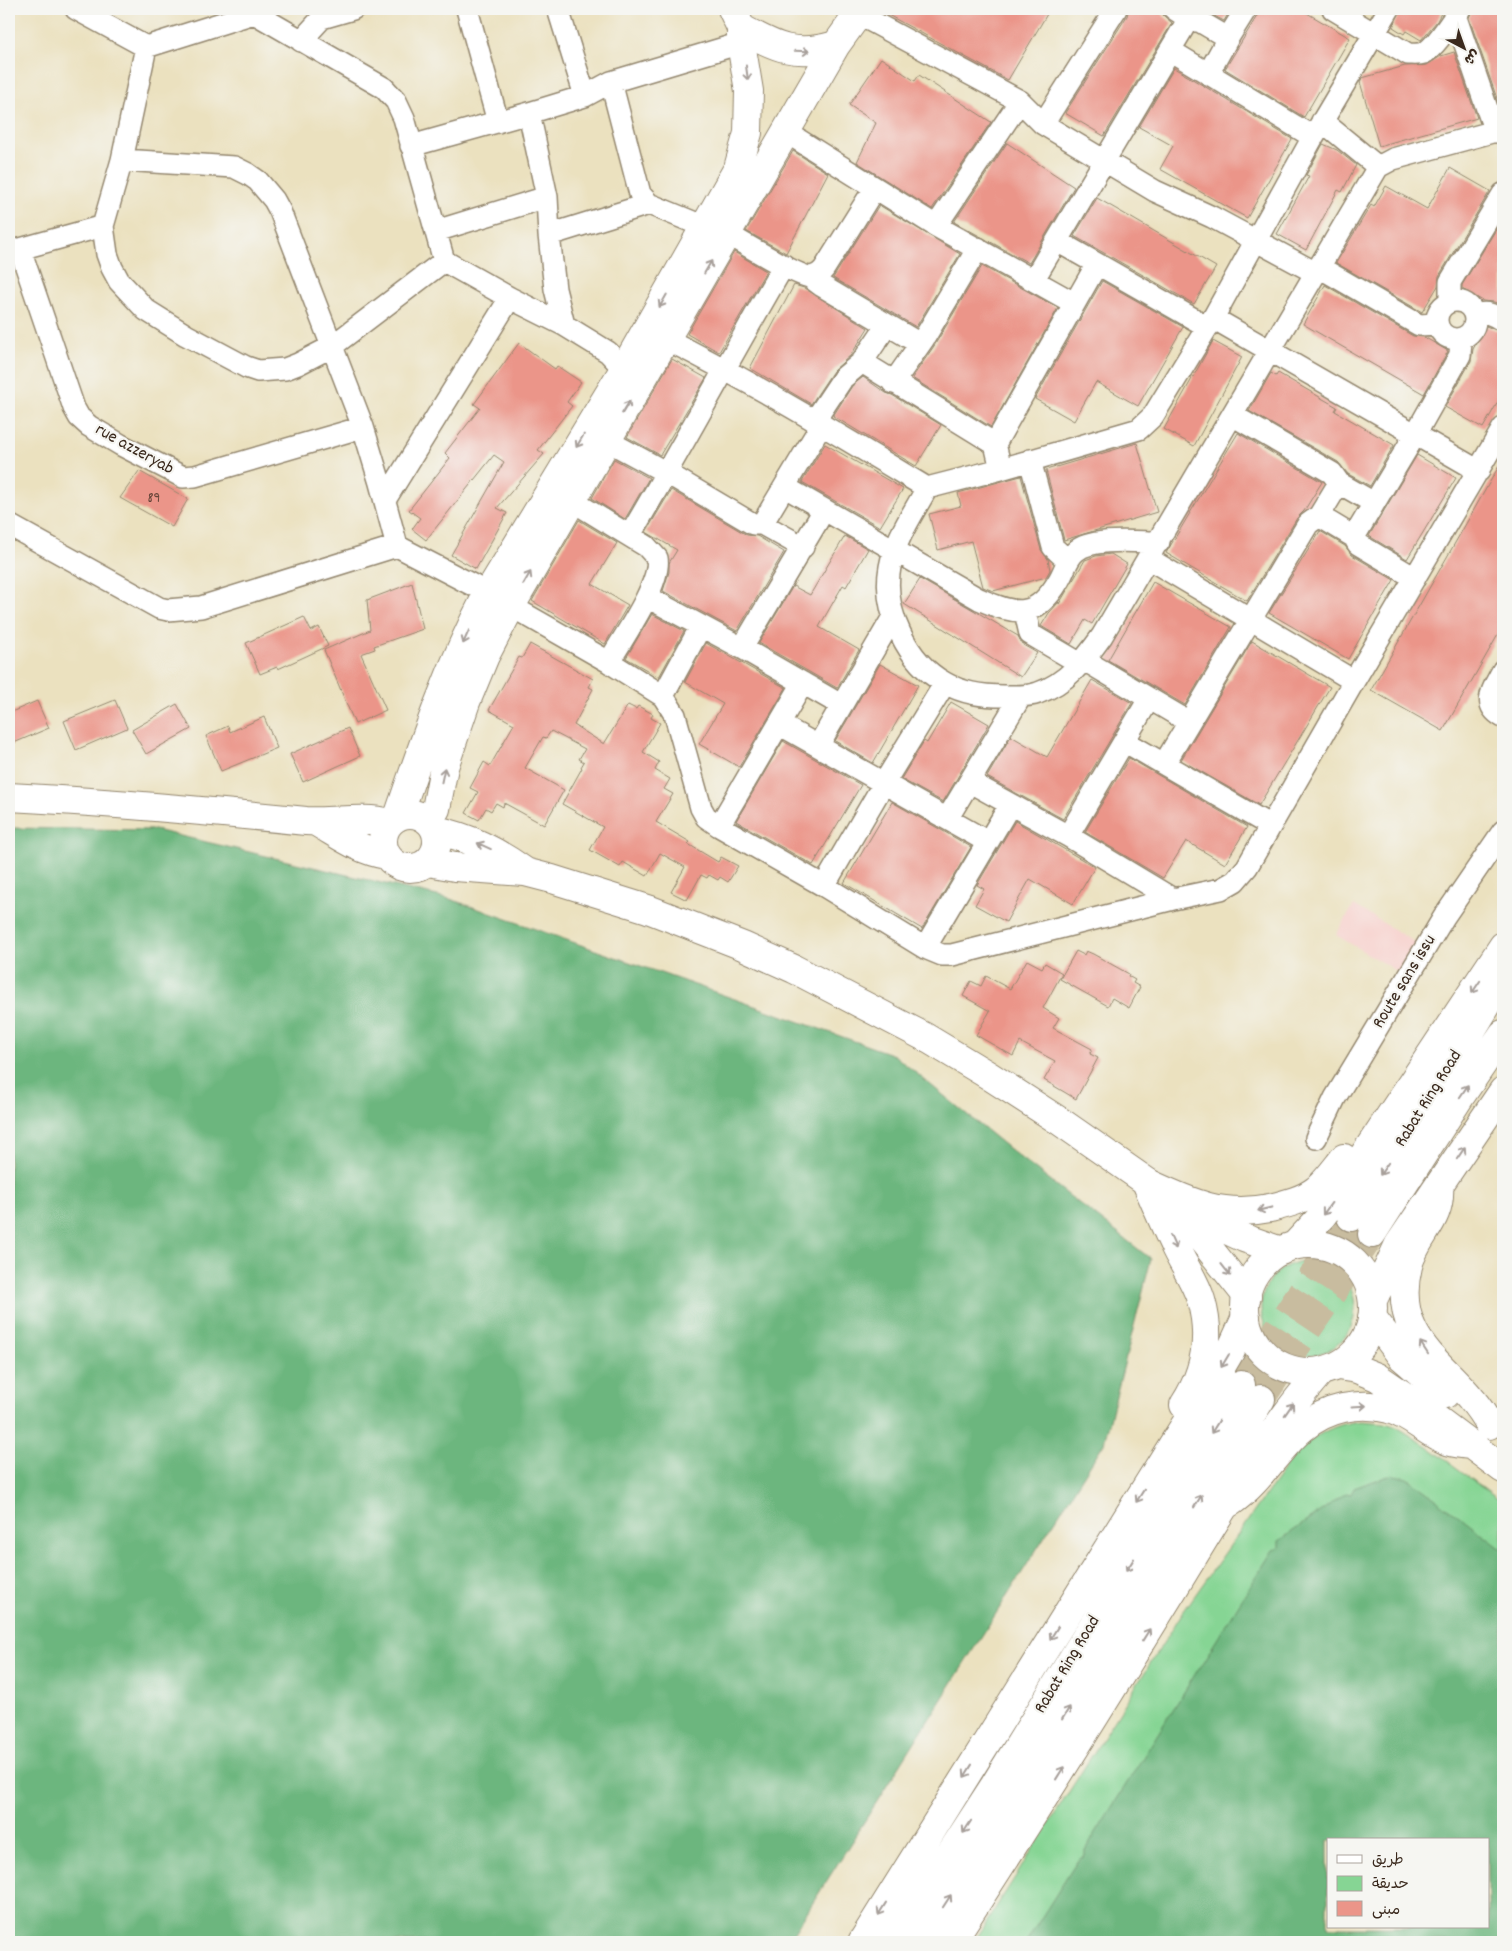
<svg xmlns="http://www.w3.org/2000/svg" width="1512" height="1951" font-family="Dekko,'Playpen Sans Arabic',sans-serif">
  <rect width="100%" height="100%" fill="#f6f6f2"/>
  <filter id="ink" filterUnits="userSpaceOnUse"><feTurbulence type="fractalNoise" baseFrequency=".02" numOctaves="2"/><feDisplacementMap in="SourceGraphic" scale="10" xChannelSelector="R" yChannelSelector="G"/><feConvolveMatrix kernelMatrix="1 2 1 2 8 2 1 2 1" color-interpolation-filters="sRGB"/></filter>
  <filter id="wash" filterUnits="userSpaceOnUse"><feTurbulence type="fractalNoise" baseFrequency=".0096" numOctaves="4" result="noise"/><feDisplacementMap in="SourceGraphic" scale="20" xChannelSelector="R" yChannelSelector="G"/><feGaussianBlur stdDeviation="1.12" result="paint"/><feColorMatrix in="noise" values="0 0 0 0 0 0 0 0 0 0 0 0 0 0 0 0 0 1.4 0 .05"/><feComposite in="paint" operator="in"/></filter>
  <g filter="url(#wash)">
    <rect width="100%" height="100%" fill="#ebe1bf"/>
    <path fill="#f7d0cc" d="M1354,905L1419,945L1401,974L1336,935Z"/>
    <path fill="#86d594" stroke="#608059" d="M1261 1308a47 47 0 1 1 94 0a47 47 0 1 1-94 0Z
      M1361,1421L1385,1423L1397,1427L1427,1446L1503,1502V1585L1300,1612L1033,1942H974L1181,1615L1292,1458C1311,1437 1332,1424 1361,1421Z"/>
    <path fill="#6cb67e" stroke="#54704e" fill-rule="evenodd" d="M9,828L155,830L450,899L894,1055L1018,1156L1151,1259L1104,1443L788,1942H9Z
      M1394,1475L1408,1478L1503,1550V1942H1026L1078,1860L1085,1856V1850L1273,1550L1279,1548V1541L1346,1493L1351,1494L1354,1488L1385,1477ZM1328,1840H1488V1927H1328Z"/>
    <g id="blocks">
      <path fill="#eb9589" d="M877,9H1050L1008,80Z
        M1129,9H1162L1163,15L1172,23L1104,136L1065,113L1127,16Z
        M1201,9H1231L1224,21Z
        M1258,9H1300L1350,38L1304,117L1225,69L1257,16Z
        M1401,9H1443L1437,21L1421,40L1406,31L1404,34L1393,27Z
        M1477,9H1503V110H1501L1469,18L1472,10Z
        M1454,52L1477,118L1379,146L1360,82L1362,78L1405,66L1427,65L1441,56Z
        M881,58L915,81L919,75L991,122L932,209L857,162L876,123L849,105Z
        M1174,68L1292,139L1247,218L1160,169L1173,146L1139,127Z
        M1007,143L1074,187L1029,263L954,222Z
        M1323,144L1337,150L1356,165L1342,192L1338,190L1306,250L1277,234L1309,176L1306,175Z
        M793,151L828,173L786,253L746,231Z
        M1450,168L1490,191L1439,276L1438,286L1422,312L1336,263L1371,205L1374,207L1386,186L1427,209Z
        M1097,198L1216,267L1194,304L1074,236Z
        M879,205L960,254L916,327L833,278Z
        M1503,218V306L1494,302L1483,301L1462,289V285Z
        M734,252L766,271L719,352L687,334Z
        M982,266L1058,308L991,427L912,378L934,346Z
        M1102,281L1183,327L1138,406L1096,382L1074,421L1035,399Z
        M794,285L804,288L868,328L851,355L833,371L811,404L750,368Z
        M1325,285L1413,336L1424,337L1448,351L1424,394L1303,324Z
        M1482,326H1486L1503,333V393L1483,428L1445,407L1471,361L1473,349L1477,342L1475,338Z
        M1213,341L1242,357L1194,446L1164,429Z
        M519,343L555,369L557,366L581,382L567,402L572,406L538,450L544,454L497,508L507,513L476,569L451,555L504,462L494,455L426,540L412,529L420,518L409,510L450,458L445,453L480,408L474,404Z
        M672,359L706,378L660,455L627,437Z
        M1271,373L1276,376L1278,373L1337,407L1335,411L1394,445L1370,486L1348,474L1338,462L1249,411Z
        M863,377L886,393L892,395L941,425L916,466L833,416L852,386Z
        M1238,433L1322,482L1304,511L1297,518L1247,601L1166,553Z
        M1137,443L1157,512L1064,540L1046,470Z
        M825,444L903,489L880,527L802,482Z
        M1417,455L1456,478L1407,559L1369,536Z
        M614,459L649,478L625,519L592,498Z
        M1503,459V626L1443,731L1371,690Z
        M139,471L188,499L172,527L120,498Z
        M1021,476L1041,550L1048,559L1050,570L1046,577L993,591L983,587L971,541L938,550L929,514L961,506L958,493Z
        M671,490L747,535L757,536L784,552L737,631L663,591L669,572V563L677,550L646,532Z
        M579,520L617,543L592,584L628,605L605,644L532,601Z
        M1320,531L1345,546L1352,555L1394,580L1348,659L1269,613Z
        M845,536L868,549L846,587L843,585L819,627L859,650L837,688L759,643L793,586L810,595Z
        M1111,554L1127,564L1092,624L1085,620L1071,644L1041,626L1049,613L1059,602V604L1085,560L1096,556Z
        M920,579L1018,636L1023,645L1037,653L1021,677L904,604Z
        M1153,582L1231,627L1185,705L1108,660Z
        M412,583L423,629L374,646L375,649L361,654L386,710L355,724L324,650L370,630L367,600Z
        M652,614L684,631L659,677L626,658Z
        M304,617L311,631L319,627L328,646L278,669L277,667L260,674L246,643Z
        M1252,641L1330,687L1259,805L1181,760Z
        M706,643L786,688L739,767L699,744L723,704L685,682Z
        M530,644L593,679L589,687L593,689L574,725L604,744L628,705L636,709L638,706L653,714L651,718L660,723L643,752L659,762L655,770L670,779L664,789L673,794L656,822L690,842L688,844L718,862L721,857L738,866L728,882L720,877L718,880L709,875L707,878L701,875L687,900L671,892L685,867L660,853L647,876L623,862L620,867L590,850L603,827L562,804L582,768L581,767L584,762L579,759L585,749L551,731L546,738L543,737L525,768L564,790L544,825L504,803L503,807L496,803L491,811L486,808L479,820L466,813L478,792L470,788L484,762L490,766L514,724L489,710L519,657L522,658Z
        M880,664L918,685L873,763L835,741Z
        M1092,680L1132,703L1063,819L987,777L1011,736L1047,757Z
        M115,700L127,728L76,750L64,721Z
        M37,701L49,728L9,745V713Z
        M951,702L989,724L943,802L901,779L924,741L927,743Z
        M177,704L191,729L146,754L132,730Z
        M264,717L277,748L221,771L206,736L228,726L230,732Z
        M348,728L360,756L303,782L290,754Z
        M783,741L861,785L813,865L736,821Z
        M1129,758L1247,827L1225,864L1186,841L1163,878L1085,832Z
        M892,802L971,847L922,929L844,883Z
        M1015,821L1095,867L1073,904L1030,879L1006,922L975,905L984,889L977,885Z
        M1076,951L1084,955L1086,951L1093,954L1129,974L1128,976L1135,980L1133,983L1140,987L1129,1008L1112,998L1108,1006L1060,979Z
        M1027,960L1042,968L1045,963L1062,973L1043,1008L1059,1018L1053,1028L1092,1049L1090,1054L1098,1058L1076,1099L1044,1080L1055,1061L1020,1042L1013,1056L976,1035L990,1011L963,996L971,981L981,986L986,976L1010,989Z"/>
    </g>
  </g>
  <g filter="url(#ink)">
    <use href="#blocks" fill-opacity="0" stroke="#93866e" stroke-width="1"/>
    <g fill="none" stroke-linecap="round" stroke-linejoin="round">
      <path stroke="#c8bc9f" stroke-width="28" stroke-dasharray="28 14" stroke-linecap="butt" d="M1241,1385L1351,1217
        M1261,1399L1372,1234"/>
      <g stroke="#93866e" stroke-width="24">
        <path id="street" d="M76,9L146,47
          M253,9L254,13L384,88L396,101L404,118L444,261L510,298L564,325L608,352L624,369L635,376
          M467,9L498,122
          M558,9L585,96
          M1174,9L1191,20
          M1333,9L1408,54C1414,54 1418,55 1424,53C1436,47 1452,20 1460,9
          M254,13L146,47L122,160L103,226L107,254L112,268L119,281L146,310L186,335L246,367L258,371L285,369L298,364L331,347L444,261
          M858,14L1020,101L1043,124L1155,191L1212,217L1316,273
          M1455,15L1495,132
          M301,41L322,18L353,9
          M1171,51L1313,137
          M1208,74L1228,38
          M611,82L640,194L649,204L705,227
          M529,113L547,197L549,235L555,289L564,325
          M1322,121L1378,167
          M1043,124L1116,9
          M786,132L936,226L1020,101
          M411,146L529,113L585,96L611,82L741,43
          M122,160L234,167L248,174L258,181L274,200L280,211L363,427L380,483L397,546
          M936,226L1074,303
          M436,231L547,197
          M727,234C742,242 798,277 811,277C817,276 821,273 824,269L874,189
          M549,235L649,204
          M1057,241L1208,327
          M20,249L74,408L79,417L89,426L121,445L183,477L195,476L363,427
          M9,252L103,226
          M1319,267L1419,325L1436,324
          M810,277L822,286L920,344
          M1034,279L1185,25L1191,20L1199,21L1228,38L1246,9
          M1450,301V282L1503,194
          M1437 320a19 19 0 1 1 38 0a19 19 0 1 1-38 0Z
          M1475,315C1487,311 1492,314 1503,321
          M1213,318L1479,471
          M666,339C756,384 841,436 927,488L1001,469L1139,429L1153,416L1213,318L1313,137L1389,9
          M862,362L995,444
          M893,383L923,340L978,248
          M1232,415L1332,473L1339,483L1374,503
          M815,420L843,378L862,362L887,325
          M606,440L667,473L753,524H762L803,547
          M1030,460L1053,547L1068,561
          M1001,469L995,444L1097,264
          M785,487L979,599C1016,615 1036,620 1059,580C1065,570 1067,558 1076,551C1092,537 1138,542 1159,542
          M927,488C914,512 895,539 890,567C882,610 907,662 945,683C964,694 984,696 1004,696C1015,696 1028,697 1038,693C1067,683 1085,660 1102,636L1378,167L1393,159L1503,129
          M385,500L510,298
          M571,500L646,546L657,558C662,583 622,639 609,662
          M1319,516L1354,537L1358,544L1415,578
          M762,524L822,424
          M9,525L159,608L168,610L201,607L397,546L488,593L609,662L663,696L675,715L701,808L706,817L719,826L824,886L925,948L942,955H952L1173,899L1221,889L1235,881L1247,867L1354,681L1503,428
          M630,535C683,446 732,354 784,265
          M1354,537L1415,435L1460,355L1461,339
          M1149,559L1354,681
          M647,597L742,648L841,705
          M1025,612L1030,634L1081,664
          M742,648L824,510
          M1084,660L1189,722
          M1503,670C1494,687 1480,704 1503,717
          M663,696L701,626
          M779,724L988,842
          M1124,741L1269,825
          M818,746L893,617
          M1164,764L1308,524L1319,516L1339,483
          M970,782L1068,836L1173,899
          M947,819L1021,696
          M719,826L803,683
          M1068,836L1149,699
          M824,886L884,783L945,683
          M925,948L1010,805
          M1316,1138L1335,1098L1444,917L1503,831"/>
      </g>
      <g stroke="#93866e" stroke-width="30">
        <path id="secondary" d="M741,28C777,48 795,57 836,45
          M9,797C108,802 207,811 306,821C334,823 362,816 389,823
          M383 841a27 27 0 1 1 54 0a27 27 0 1 1-54 0Z
          M398,817C424,741 450,665 488,593L624,369L738,168L748,133L749,91L741,43V28L732,9
          M428,821L436,809L444,767L466,702L485,656L511,606L836,45L862,9
          M316,822C339,835 360,851 386,855
          M435,830C469,837 496,851 524,871
          M429,862L455,867L525,872L552,879L648,909L743,946L794,969L925,1037L988,1075L1061,1122L1193,1214L1244,1238L1281,1251
          M1146,1182C1155,1203 1164,1224 1174,1245C1182,1263 1195,1280 1201,1300C1212,1338 1205,1373 1184,1405
          M1177,1213L1196,1232L1247,1296"/>
      </g>
      <g stroke="#93866e" stroke-width="30">
        <path id="primary" d="M1146,1182C1189,1202 1221,1218 1270,1208C1286,1204 1303,1200 1316,1190C1327,1181 1335,1169 1344,1158
          M1439,1185C1442,1222 1416,1234 1408,1266C1388,1348 1459,1367 1489,1425
          M1245 1308a64 64 0 1 1 128 0a64 64 0 1 1-128 0Z
          M1294,1246L1322,1216L1334,1200L1503,946
          M1373,1300L1399,1244L1503,1091
          M1372,1317L1402,1357L1445,1394
          M1338,1366L1357,1369L1377,1377L1419,1406L1503,1469
          M1231,1502C1274,1472 1288,1420 1343,1408C1358,1405 1374,1405 1389,1409C1412,1416 1424,1431 1445,1440C1454,1444 1462,1444 1471,1445"/>
      </g>
      <g stroke="#93866e" stroke-width="30">
        <path id="highway" d="M1351,1217L1413,1126L1503,979
          M1372,1234L1462,1094L1503,1034
          M862,1942L1220,1369L1230,1352L1246,1317
          M893,1942L994,1786L1241,1385
          M921,1942L1012,1799L1261,1399
          M951,1942C1024,1830 1095,1717 1165,1603C1214,1524 1260,1441 1321,1371"/>
      </g>
      <use href="#street" stroke="#fff" stroke-width="21"/>
      <use href="#secondary" stroke="#fff" stroke-width="28"/>
      <use href="#primary" stroke="#fff" stroke-width="28"/>
      <use href="#highway" stroke="#fff" stroke-width="28"/>
    </g>
    <defs><path id="oneway-shaft" d="M-6 0H5M1.5-3L5.5 0L1.5 3" fill="none" stroke-width="1.6" stroke-linecap="round" stroke-linejoin="round" transform="scale(1.25)"/></defs>
    <g stroke="#a79f9a">
      <use href="#oneway-shaft" transform="translate(802 51) rotate(2)"/>
      <use href="#oneway-shaft" transform="translate(747 73) rotate(82)"/>
      <use href="#oneway-shaft" transform="translate(708 267) rotate(-60)"/>
      <use href="#oneway-shaft" transform="translate(663 301) rotate(120)"/>
      <use href="#oneway-shaft" transform="translate(626 407) rotate(-59)"/>
      <use href="#oneway-shaft" transform="translate(580 441) rotate(121)"/>
      <use href="#oneway-shaft" transform="translate(527 578) rotate(-60)"/>
      <use href="#oneway-shaft" transform="translate(466 637) rotate(114)"/>
      <use href="#oneway-shaft" transform="translate(443 775) rotate(-78)"/>
      <use href="#oneway-shaft" transform="translate(484 846) rotate(-156)"/>
      <use href="#oneway-shaft" transform="translate(1476 987) rotate(124)"/>
      <use href="#oneway-shaft" transform="translate(1464 1091) rotate(-56)"/>
      <use href="#oneway-shaft" transform="translate(1461 1153) rotate(-56)"/>
      <use href="#oneway-shaft" transform="translate(1384 1169) rotate(124)"/>
      <use href="#oneway-shaft" transform="translate(1265 1209) rotate(167)"/>
      <use href="#oneway-shaft" transform="translate(1327 1209) rotate(126)"/>
      <use href="#oneway-shaft" transform="translate(1173 1242) rotate(66)"/>
      <use href="#oneway-shaft" transform="translate(1226 1270) rotate(52)"/>
      <use href="#oneway-shaft" transform="translate(1424 1348) rotate(-123)"/>
      <use href="#oneway-shaft" transform="translate(1225 1361) rotate(121)"/>
      <use href="#oneway-shaft" transform="translate(1359 1406) rotate(-3)"/>
      <use href="#oneway-shaft" transform="translate(1289 1409) rotate(-55)"/>
      <use href="#oneway-shaft" transform="translate(1215 1427) rotate(122)"/>
      <use href="#oneway-shaft" transform="translate(1140 1496) rotate(122)"/>
      <use href="#oneway-shaft" transform="translate(1198 1501) rotate(-58)"/>
      <use href="#oneway-shaft" transform="translate(1130 1565) rotate(122)"/>
      <use href="#oneway-shaft" transform="translate(1054 1633) rotate(122)"/>
      <use href="#oneway-shaft" transform="translate(1146 1635) rotate(-58)"/>
      <use href="#oneway-shaft" transform="translate(1066 1713) rotate(-58)"/>
      <use href="#oneway-shaft" transform="translate(968 1771) rotate(122)"/>
      <use href="#oneway-shaft" transform="translate(1060 1773) rotate(-58)"/>
      <use href="#oneway-shaft" transform="translate(967 1827) rotate(123)"/>
      <use href="#oneway-shaft" transform="translate(947 1901) rotate(-57)"/>
      <use href="#oneway-shaft" transform="translate(882 1909) rotate(122)"/>
    </g>
  </g>
  <g text-anchor="middle" dominant-baseline="central" stroke-width="4.5" stroke-linejoin="round" paint-order="stroke">
    <g font-size="15" fill="#674539">
      <text x="154" y="499">89</text>
    </g>
    <g font-size="18" fill="#3b2a1e" stroke="#f6f6f2">
      <text transform="translate(134 450) rotate(29)">rue azzeryab</text>
      <text transform="translate(1405 982) rotate(-59)">Route sans issu</text>
      <text transform="translate(1429 1099) rotate(-58)">Rabat Ring Road</text>
      <text transform="translate(1068 1665) rotate(-59)">Rabat Ring Road</text>
    </g>
  </g>
  <rect width="1512" height="1951" fill="none" stroke="#f6f6f2" stroke-width="30"/>
  <rect x="1327" y="1838" width="162" height="90" fill="#f6f6f2" stroke="#aba49d"/>
  <rect x="1337" y="1855" width="25" height="8" fill="#ffffff" stroke="#aba49d"/>
  <text x="1372" y="1864" font-size="15" fill="#3b2a1e">طريق</text>
  <rect x="1337" y="1876" width="25" height="15" fill="#86d594" stroke="#aba49d"/>
  <text x="1372" y="1888" font-size="15" fill="#3b2a1e">حديقة</text>
  <rect x="1337" y="1901" width="25" height="15" fill="#eb9589" stroke="#aba49d"/>
  <text x="1372" y="1914" font-size="15" fill="#3b2a1e">مبنى</text>
  <g transform="translate(1464 48) rotate(139)" stroke="#f6f6f2" stroke-width="4" paint-order="stroke">
  <path d="M0-4L9 19L0 12L-9 19Z" fill="#3b2a1e"/>
  <text y="-8" font-size="14" font-weight="bold" text-anchor="middle" fill="#3b2a1e">ش</text>
  </g>
</svg>
